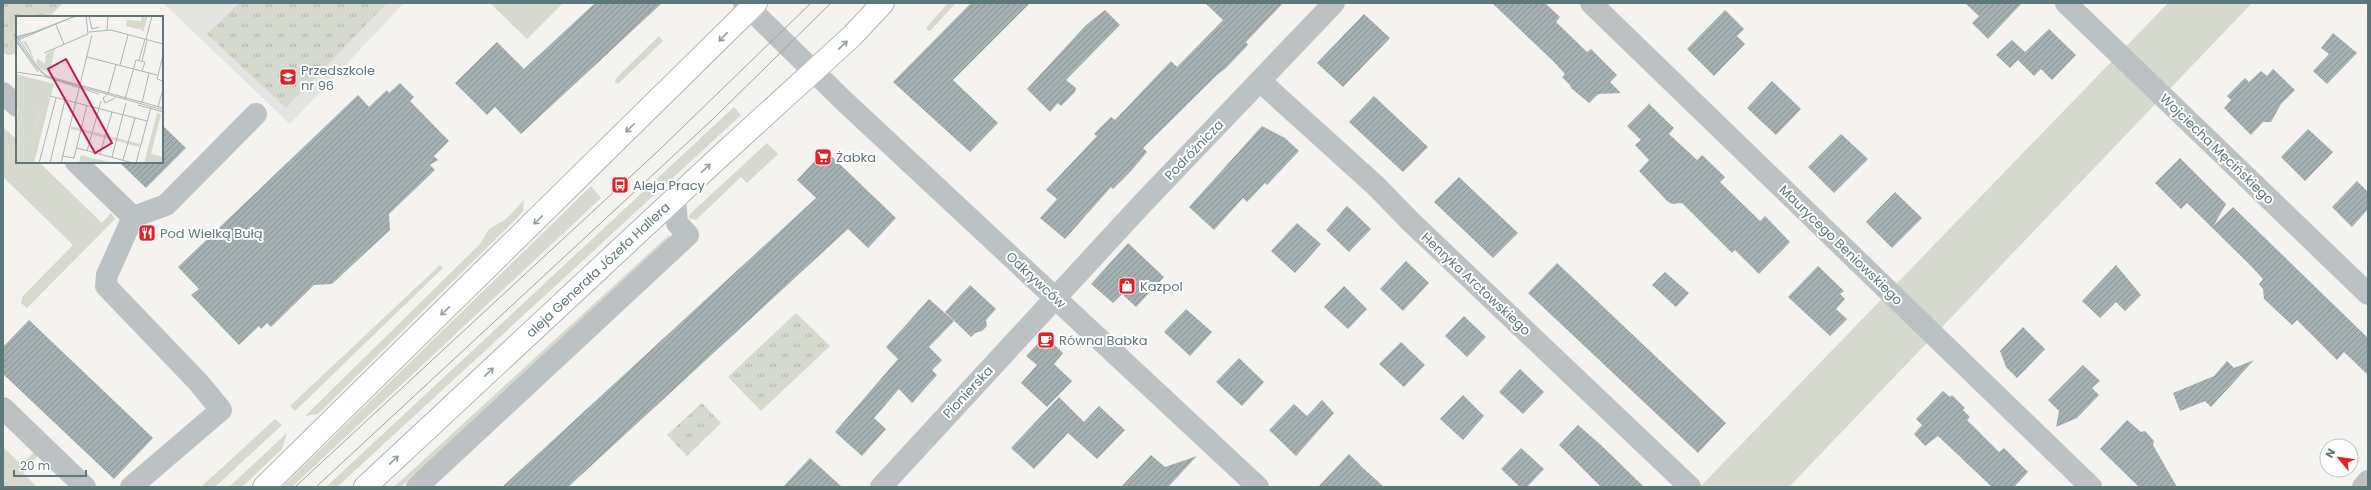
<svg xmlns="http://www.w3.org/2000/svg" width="2371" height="490" font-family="Poppins,sans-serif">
  <defs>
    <pattern id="park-tufts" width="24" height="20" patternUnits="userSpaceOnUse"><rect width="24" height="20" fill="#d5d9ce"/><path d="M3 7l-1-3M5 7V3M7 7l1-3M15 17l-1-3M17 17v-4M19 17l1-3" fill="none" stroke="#b0b5ac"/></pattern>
    <pattern id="building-hatch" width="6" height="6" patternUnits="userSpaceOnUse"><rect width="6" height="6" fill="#a5b0b2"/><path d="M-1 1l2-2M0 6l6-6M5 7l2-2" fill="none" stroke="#8a9496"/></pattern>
  </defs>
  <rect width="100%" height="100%" fill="#f4f3ef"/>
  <path fill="#e4e4e3" d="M163,3H404L290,124Z"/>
  <path fill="#d5d9ce" d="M490,3H563L527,39Z
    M948,3H956L930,31L928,30L926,28Z
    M2168,3H2252L1789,487H1700Z
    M659,36L663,41L618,84L615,82L616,78Z
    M734,107L741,115L337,487H326Z
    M3,127L17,140V162H39L102,223L111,213L115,219L27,308L21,303L23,296L73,245L3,177Z
    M767,143L778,154L747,183L741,177L696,220L689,218V215Z
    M591,186L601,198L292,487H282Z
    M524,200L523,211L518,217L318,414L305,416L480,244L489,229L506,219Z
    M669,235L670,238L425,469L414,474L401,487H394Z
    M440,265L443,268L295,411L290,406Z
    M275,419L282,425L215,487H201Z
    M287,433L282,449L243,486L229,487Z
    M3,447L22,465L34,452L38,456L23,473L37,487H3Z"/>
  <path fill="url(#park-tufts)" d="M3,3H63L49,17H17V51L12,55H7L3,52Z
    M239,3H387L286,108L207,34Z
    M796,313L830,346L761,411L728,377Z
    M702,403L721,423L687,456L667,435Z"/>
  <path fill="url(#building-hatch)" d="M595,3H662L521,134L495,107L487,115L455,83L497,42L524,69Z
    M971,3H1030L953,80L998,123L970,152L893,82Z
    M1205,3H1283L1246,42L1248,45L1226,68L1217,75L1143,148L1147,152L1131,171L1113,189L1111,187L1065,239L1040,218L1057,199L1046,190L1097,136L1094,134L1111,117L1115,120L1171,61L1177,67L1223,20Z
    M1492,3H1545L1560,17L1556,22L1587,52L1591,49L1617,75L1610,82L1621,93L1598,94L1589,103L1571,88L1570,85L1562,77L1565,74L1553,61Z
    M1965,3H2022L1988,39L1972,23L1979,16Z
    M1105,10L1120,25L1066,80L1076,88L1075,92L1061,106L1058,103L1050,112L1027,89L1086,25Z
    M1725,10L1744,29L1737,36L1745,44L1714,76L1687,49Z
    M1364,14L1390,38L1343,87L1317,63Z
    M2049,29L2076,55L2052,80L2041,69L2034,76L2018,60L2010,68L1996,55L2012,40L2025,52Z
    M2333,33L2357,53L2327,84L2313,71L2329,54L2321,48Z
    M2273,69L2295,90L2281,104L2271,122H2263L2251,135L2224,108L2231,100L2227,96L2245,78L2249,82L2261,71L2267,76Z
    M1772,81L1801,109L1776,135L1747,108Z
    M400,83L414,97L410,101L449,141L434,156L438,160L430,165L435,170L389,214L390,230L332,284L314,285L271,327L267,323L261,329L259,326L239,345L191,295L199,289L178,267L358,95L369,107L387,90L389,93Z
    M1374,96L1428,147L1403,172L1349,122Z
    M1650,103V105L1674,128L1669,134L1697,160L1702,155L1725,177L1720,182L1760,221L1765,216L1790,242L1759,274L1735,250L1732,253L1682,203L1672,204L1667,201L1639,171L1649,160L1635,145L1641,140L1627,126Z
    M162,125L186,148L146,188L119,162H162Z
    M1262,126L1285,138L1299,151L1267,185L1265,183L1247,202L1243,198L1214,230L1189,207Z
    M2308,129L2333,152L2305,181L2281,157Z
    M1841,134L1868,159L1834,193L1808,167Z
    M825,150L896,218L868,248L848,229L568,487H502L816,198L797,180Z
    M2180,158L2226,204L2214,225L2233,207L2368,338V375L2344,352L2337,360L2297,320L2292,325L2264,299L2263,289L2259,284L2263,279L2251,266L2187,203L2181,209L2155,183Z
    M1459,177L1518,233L1493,258L1434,202Z
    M2357,181L2368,192V209L2352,227L2332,207Z
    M1895,192L1922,218L1892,248L1866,222Z
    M1347,206L1371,229L1349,252L1326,230Z
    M1297,223L1321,244L1295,273L1271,251Z
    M1128,243L1164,277L1136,307L1122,294L1113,303L1091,284Z
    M1406,261L1429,283L1403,311L1380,289Z
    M1557,263L1726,423L1698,453L1528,293Z
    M2116,265L2141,295L2125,311L2116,302L2100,318L2082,301Z
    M1818,266L1844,291L1840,294L1845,299L1836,309L1847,319L1830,336L1788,297Z
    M1665,272L1689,293L1676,307L1652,285Z
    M970,285L996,309L986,320L987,326L982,331L975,333L971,337L945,312Z
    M1344,286L1367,309L1348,329L1324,307Z
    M929,299L954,321L929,347L942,360L932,370L937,375L912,403L899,389L874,418L886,429L862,456L835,432L898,359L886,347Z
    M1186,309L1212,332L1190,356L1164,332Z
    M1464,316L1486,337L1467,357L1445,336Z
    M29,320L153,438L114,479L3,374V347Z
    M2023,327L2045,349L2017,378L2006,367L2000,351Z
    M1045,336L1063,353L1054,364L1072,381L1047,407L1021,383L1037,365L1026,356Z
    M1401,342L1425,365L1404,387L1379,364Z
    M1239,358L1264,382L1242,406L1216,382Z
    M2254,360L2211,407L2205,401L2180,411L2173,393L2214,376L2227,361L2234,368Z
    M2083,365L2100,381L2092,388L2099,395L2077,418L2056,427L2059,411L2048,400Z
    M1520,369L1544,392L1523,414L1499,392Z
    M1943,391L1950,397L1952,395L1965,408L1963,410L1970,417L1967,420L1999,452L2004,448L2028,472L2014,487H1992L1938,436L1925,446L1914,434L1922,425L1916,419Z
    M1463,395L1484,416L1463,440L1440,419Z
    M1059,397L1084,422L1099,406L1125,430L1097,459L1068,433L1034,469L1011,448Z
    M1322,400L1334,413L1296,456L1269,430L1294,404L1307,416Z
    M2127,420L2141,432L2145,431L2154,441L2153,445L2177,487H2139L2100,449Z
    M1578,425L1602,446L1644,487H1601L1559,445Z
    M1521,448L1544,469L1527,487H1520L1501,469Z
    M1349,454L1363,468L1384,487H1318Z
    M1151,455L1165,467L1197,456L1168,487H1121Z
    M810,458L842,487H783Z"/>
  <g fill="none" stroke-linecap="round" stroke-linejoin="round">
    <g stroke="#afb6b7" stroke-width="24">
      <path id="major" d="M264,487L756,3
        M365,487L716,160L852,36L883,3"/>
    </g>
    <path stroke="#bcc2c3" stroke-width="22" d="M744,3L844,101L1258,487
      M1591,3L2091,487
      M2066,3L2368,294
      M1261,82L1376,186L1411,222L1690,487
      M3,93L17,106
      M76,162L133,217L166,205L256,114
      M3,408L85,487
      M131,487L221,410L199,383L106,286L107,275L133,217
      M417,487L688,235L677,223L675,198
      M881,487L1142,204L1334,3
      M2363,487L2368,481"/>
    <use href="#major" stroke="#fff" stroke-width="22"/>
    <path stroke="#9ba5a7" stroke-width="1" d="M295,487L657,152L811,3
      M316,487L713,119L831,3"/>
  </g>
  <defs><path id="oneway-shaft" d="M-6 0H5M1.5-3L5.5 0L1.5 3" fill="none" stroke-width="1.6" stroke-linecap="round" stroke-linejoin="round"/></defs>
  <g stroke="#8f9fa2">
    <use href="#oneway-shaft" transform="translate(723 37) rotate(134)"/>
    <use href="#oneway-shaft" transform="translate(843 45) rotate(-43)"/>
    <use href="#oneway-shaft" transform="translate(630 128) rotate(135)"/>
    <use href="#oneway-shaft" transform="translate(706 168) rotate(-43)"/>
    <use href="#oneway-shaft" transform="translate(538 220) rotate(136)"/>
    <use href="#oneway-shaft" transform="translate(445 311) rotate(136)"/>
    <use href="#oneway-shaft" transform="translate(489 372) rotate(-43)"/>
    <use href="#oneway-shaft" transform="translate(394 460) rotate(-43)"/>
  </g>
  <defs>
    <g id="school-square" transform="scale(0.9)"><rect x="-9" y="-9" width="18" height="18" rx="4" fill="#e22126" stroke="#fff"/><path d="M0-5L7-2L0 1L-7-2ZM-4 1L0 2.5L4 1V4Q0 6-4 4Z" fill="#fff"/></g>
    <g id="supermarket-square" transform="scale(0.9)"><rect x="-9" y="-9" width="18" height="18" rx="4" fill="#e22126" stroke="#fff"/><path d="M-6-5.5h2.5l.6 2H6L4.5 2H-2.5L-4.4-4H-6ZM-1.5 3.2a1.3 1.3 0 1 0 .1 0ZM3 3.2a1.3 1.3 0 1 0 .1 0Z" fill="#fff"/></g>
    <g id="bus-square" transform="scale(0.9)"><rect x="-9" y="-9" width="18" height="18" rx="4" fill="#e22126" stroke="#fff"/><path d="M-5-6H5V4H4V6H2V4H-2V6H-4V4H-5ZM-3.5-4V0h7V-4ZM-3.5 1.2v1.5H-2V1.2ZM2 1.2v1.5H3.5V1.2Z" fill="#fff"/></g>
    <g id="restaurant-square" transform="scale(0.9)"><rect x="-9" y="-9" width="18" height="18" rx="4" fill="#e22126" stroke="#fff"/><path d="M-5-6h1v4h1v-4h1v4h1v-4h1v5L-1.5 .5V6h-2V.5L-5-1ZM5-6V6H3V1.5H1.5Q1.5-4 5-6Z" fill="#fff"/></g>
    <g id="shop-square" transform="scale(0.9)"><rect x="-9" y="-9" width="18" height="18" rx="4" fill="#e22126" stroke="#fff"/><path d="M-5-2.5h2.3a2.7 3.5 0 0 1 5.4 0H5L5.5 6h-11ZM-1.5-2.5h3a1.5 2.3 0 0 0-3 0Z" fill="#fff"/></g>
    <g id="cafe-square" transform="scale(0.9)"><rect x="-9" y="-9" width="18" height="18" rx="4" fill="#e22126" stroke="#fff"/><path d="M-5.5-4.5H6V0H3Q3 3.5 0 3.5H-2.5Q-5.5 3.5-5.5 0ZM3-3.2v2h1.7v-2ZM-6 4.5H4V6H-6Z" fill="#fff"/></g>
  </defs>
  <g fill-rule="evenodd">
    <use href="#school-square" x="288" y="77"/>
    <use href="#supermarket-square" x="823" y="157"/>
    <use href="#bus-square" x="620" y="185"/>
    <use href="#restaurant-square" x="147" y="233"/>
    <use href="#shop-square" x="1127" y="286"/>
    <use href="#cafe-square" x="1046" y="340"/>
  </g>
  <g text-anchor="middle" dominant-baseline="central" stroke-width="4" stroke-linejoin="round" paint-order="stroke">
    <g font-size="13" fill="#5f767a" stroke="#fff" text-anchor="start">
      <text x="301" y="70">Przedszkole<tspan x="301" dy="15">nr 96</tspan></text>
      <text x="836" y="157">Żabka</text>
      <text x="633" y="185">Aleja Pracy</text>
      <text x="160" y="233">Pod Wielką Bułą</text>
      <text x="1140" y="286">Kazpol</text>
      <text x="1059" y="340">Równa Babka</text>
    </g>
    <g font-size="13" fill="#5f767a" stroke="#fff">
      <text transform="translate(2217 149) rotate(44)">Wojciecha Męcińskiego</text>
      <text transform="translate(1194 150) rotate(-46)">Podróżnicza</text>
      <text transform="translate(1841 245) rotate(44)">Maurycego Beniowskiego</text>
      <text transform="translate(598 270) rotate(-43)">aleja Generała Józefa Hallera</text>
      <text transform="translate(1036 280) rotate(43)">Odkrywców</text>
      <text transform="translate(1476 284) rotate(43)">Henryka Arctowskiego</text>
      <text transform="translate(968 392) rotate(-47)">Pionierska</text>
    </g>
  </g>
  <g transform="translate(16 16)">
    <rect width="147" height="147" fill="#f4f3ef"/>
    <path d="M111,4L124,5L125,11L122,13L110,10ZM10,25L20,47L21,42L29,48L30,38L39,33L34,53L32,56L26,53L40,62L23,52L7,26ZM2,92L24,93L16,124L0,120ZM55,110L124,128L123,131L55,113Z" fill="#d5d9ce"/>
    <path d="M126,0H132L127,16L123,11ZM0,58L38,68L18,147H0V120L16,124L24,94L2,92L0,95ZM65,139L97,147H63Z" fill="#d5d9ce"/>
    <path d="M141,97L145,98L135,138L147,141V147H128Z" fill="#d5d9ce"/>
    <path fill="none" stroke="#abb6b6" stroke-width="1" d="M70,0L72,18M73,0L76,13L83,11M40,9L48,28M91,14L92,0M73,16L95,14L147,28M0,19L22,52L31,60L147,92M0,21L26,14M0,23L21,52L31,61L147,94M0,23L60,0M130,23L136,0M2,24L59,0M0,25L22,56M28,37L72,18M147,39L141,63L147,65M71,41L141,59M123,44L129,23M126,45L131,24M104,49L112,19M0,56L27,60M27,60L83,78M92,78L100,48M91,79L87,82L89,87L99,82M34,80L131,105M109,83L120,44L129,46L126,55M126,87L133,57M122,89L147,96M142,91L147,73M61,132L117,147M71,135L85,85M84,138L96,96M46,140L58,142L71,89M96,141L110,87M107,144L119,102M23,147L40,82M34,147L49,84M45,147L76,19M120,147L135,91"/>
    <path fill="#c2185b" fill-opacity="0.15" stroke="#c2185b" stroke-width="2" d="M50,43L96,127L79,137L32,53Z"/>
    <rect width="147" height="147" fill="none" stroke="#5f767a" stroke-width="2"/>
  </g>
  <rect width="2371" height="490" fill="none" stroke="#5f767a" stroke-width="8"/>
  <g transform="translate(2339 458) rotate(299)"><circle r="19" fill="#ffffff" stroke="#bfc8ca"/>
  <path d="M0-3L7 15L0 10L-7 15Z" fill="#e22126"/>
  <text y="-6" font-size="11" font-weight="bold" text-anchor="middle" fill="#5f767a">N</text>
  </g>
  <path d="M14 470v6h72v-6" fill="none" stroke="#5f767a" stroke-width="2"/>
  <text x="20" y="470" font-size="12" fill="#5f767a" stroke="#ffffff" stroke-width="3" paint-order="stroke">20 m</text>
</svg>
